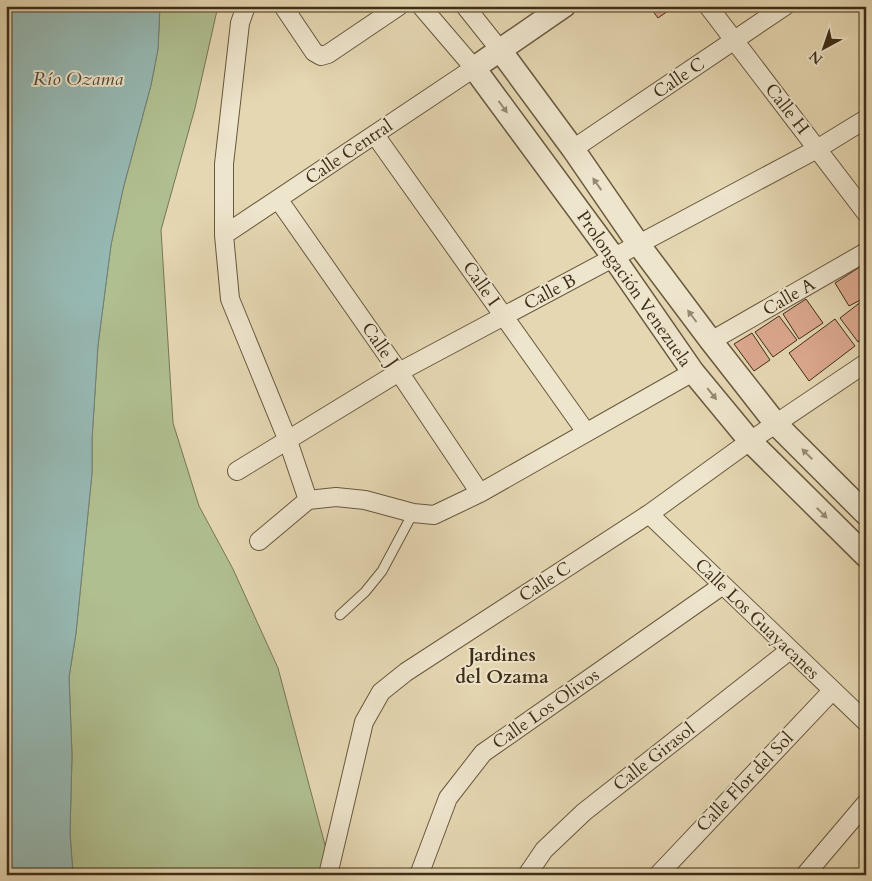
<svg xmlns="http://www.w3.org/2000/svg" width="872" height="881" font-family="Cardo,serif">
  <rect width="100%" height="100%" fill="#e5d7b2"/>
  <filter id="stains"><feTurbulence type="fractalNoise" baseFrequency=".004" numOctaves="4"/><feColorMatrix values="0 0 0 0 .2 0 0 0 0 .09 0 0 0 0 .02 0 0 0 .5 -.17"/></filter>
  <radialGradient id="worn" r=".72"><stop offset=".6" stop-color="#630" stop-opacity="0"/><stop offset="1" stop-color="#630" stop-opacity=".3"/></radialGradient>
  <path fill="#b0bf90" stroke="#777654" d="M160,6H218L195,108L161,230L173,423L199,506L233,569L278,668L333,875H73L70,833L72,755L69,677L76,633L92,473V439L98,345L111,245L123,189L151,85L158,49Z"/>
  <path fill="#96b8b2" stroke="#738074" d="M6,6H160L158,49L151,85L123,189L111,245L98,345L92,439V473L76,633L69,677L72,755L70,833L73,875H6Z"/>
  <path fill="#dca88e" stroke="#3e2d17" d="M649,6H675L658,18Z
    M866,263V297L849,306L835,283Z
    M806,299L823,323L799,339L783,314Z
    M862,301L866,306V336L858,342L840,318Z
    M779,316L797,340L773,357L755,332Z
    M835,319L855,346L809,381L789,353Z
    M752,333L770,360L754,371L734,344Z"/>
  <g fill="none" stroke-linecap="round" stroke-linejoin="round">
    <g stroke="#68583e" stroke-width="11">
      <path id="service" d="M340,615L365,592L382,571L413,513"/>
    </g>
    <g stroke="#68583e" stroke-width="20">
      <path id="minor" d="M246,6L240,23L224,164V235L230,299L288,441L308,500
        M283,6L314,52L321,56L328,54L399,6
        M465,6L500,50
        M708,6L866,213
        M375,135L586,432
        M573,149L785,6
        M278,199L399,372L480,493
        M224,235L474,68L421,6
        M711,341L866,252
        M237,471L399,372L817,149L866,119
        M649,514L866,722
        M259,541L308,500L336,497L365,500L413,513L434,515L480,493L693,372
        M328,875L364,722L381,692L406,672L649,514L750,441L866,363
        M419,875L448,798L483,753L723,585
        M527,875L544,850L584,812L790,650
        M658,875L832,691
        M805,875L866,803"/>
    </g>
    <g stroke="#68583e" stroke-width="25">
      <path id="tertiary" d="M564,6L474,68L614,258L693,372L750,441L866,556
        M500,50L573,149L639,245L711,341L776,424L866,514"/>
    </g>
    <use href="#service" stroke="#eee5cd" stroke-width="9"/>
    <use href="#minor" stroke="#eee5cd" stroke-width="18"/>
    <use href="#tertiary" stroke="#eee5cd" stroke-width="22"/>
  </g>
  <defs><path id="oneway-solid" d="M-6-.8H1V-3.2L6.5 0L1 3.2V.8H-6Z" transform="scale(1.25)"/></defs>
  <g fill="#968972">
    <use href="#oneway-solid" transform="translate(503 107) rotate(54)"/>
    <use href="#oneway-solid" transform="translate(597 184) rotate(-125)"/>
    <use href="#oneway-solid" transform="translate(692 316) rotate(-127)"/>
    <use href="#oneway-solid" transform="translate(712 394) rotate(51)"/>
    <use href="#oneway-solid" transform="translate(807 454) rotate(-135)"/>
    <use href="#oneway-solid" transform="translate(822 513) rotate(45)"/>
  </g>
  <g text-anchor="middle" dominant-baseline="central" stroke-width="4" stroke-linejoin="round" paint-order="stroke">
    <g font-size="18" fill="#3e2d17" stroke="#eee5cd">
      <text transform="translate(679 78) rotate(-34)">Calle C</text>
      <text transform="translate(787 109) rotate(52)">Calle H</text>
      <text transform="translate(349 152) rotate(-34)">Calle Central</text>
      <text transform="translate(481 284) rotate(55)">Calle I</text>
      <text transform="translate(634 289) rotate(55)">Prolongación Venezuela</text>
      <text transform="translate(550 292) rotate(-28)">Calle B</text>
      <text transform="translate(789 297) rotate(-30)">Calle A</text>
      <text transform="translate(380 345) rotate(55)">Calle J</text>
      <text transform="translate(545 582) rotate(-33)">Calle C</text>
      <text transform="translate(757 619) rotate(44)">Calle Los Guayacanes</text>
      <text transform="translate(546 709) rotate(-35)">Calle Los Olivos</text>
      <text transform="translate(654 757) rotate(-38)">Calle Girasol</text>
      <text transform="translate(745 782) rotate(-46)">Calle Flor del Sol</text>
    </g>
    <g font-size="19" font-style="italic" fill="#504936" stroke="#eee5cd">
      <text x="78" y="79">Río Ozama</text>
    </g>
    <g font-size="19" font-weight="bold" fill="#3e2d17" stroke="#eee5cd">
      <text x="502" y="655">Jardines<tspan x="502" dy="22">del Ozama</tspan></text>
    </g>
  </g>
  <rect width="872" height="881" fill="none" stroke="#e5d7b2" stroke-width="25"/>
  <rect x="8" y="8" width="857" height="866" fill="none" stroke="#3e2d17" stroke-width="2.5"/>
  <rect x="12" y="12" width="847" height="856" fill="none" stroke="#3e2d17"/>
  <g transform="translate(824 48) rotate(220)" stroke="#eee5cd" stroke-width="4" paint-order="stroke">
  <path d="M0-4L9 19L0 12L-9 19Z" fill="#3e2d17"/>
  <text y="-8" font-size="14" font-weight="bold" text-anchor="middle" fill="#3e2d17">N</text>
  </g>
  <rect width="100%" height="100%" filter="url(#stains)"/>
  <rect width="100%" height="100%" fill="url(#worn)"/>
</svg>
